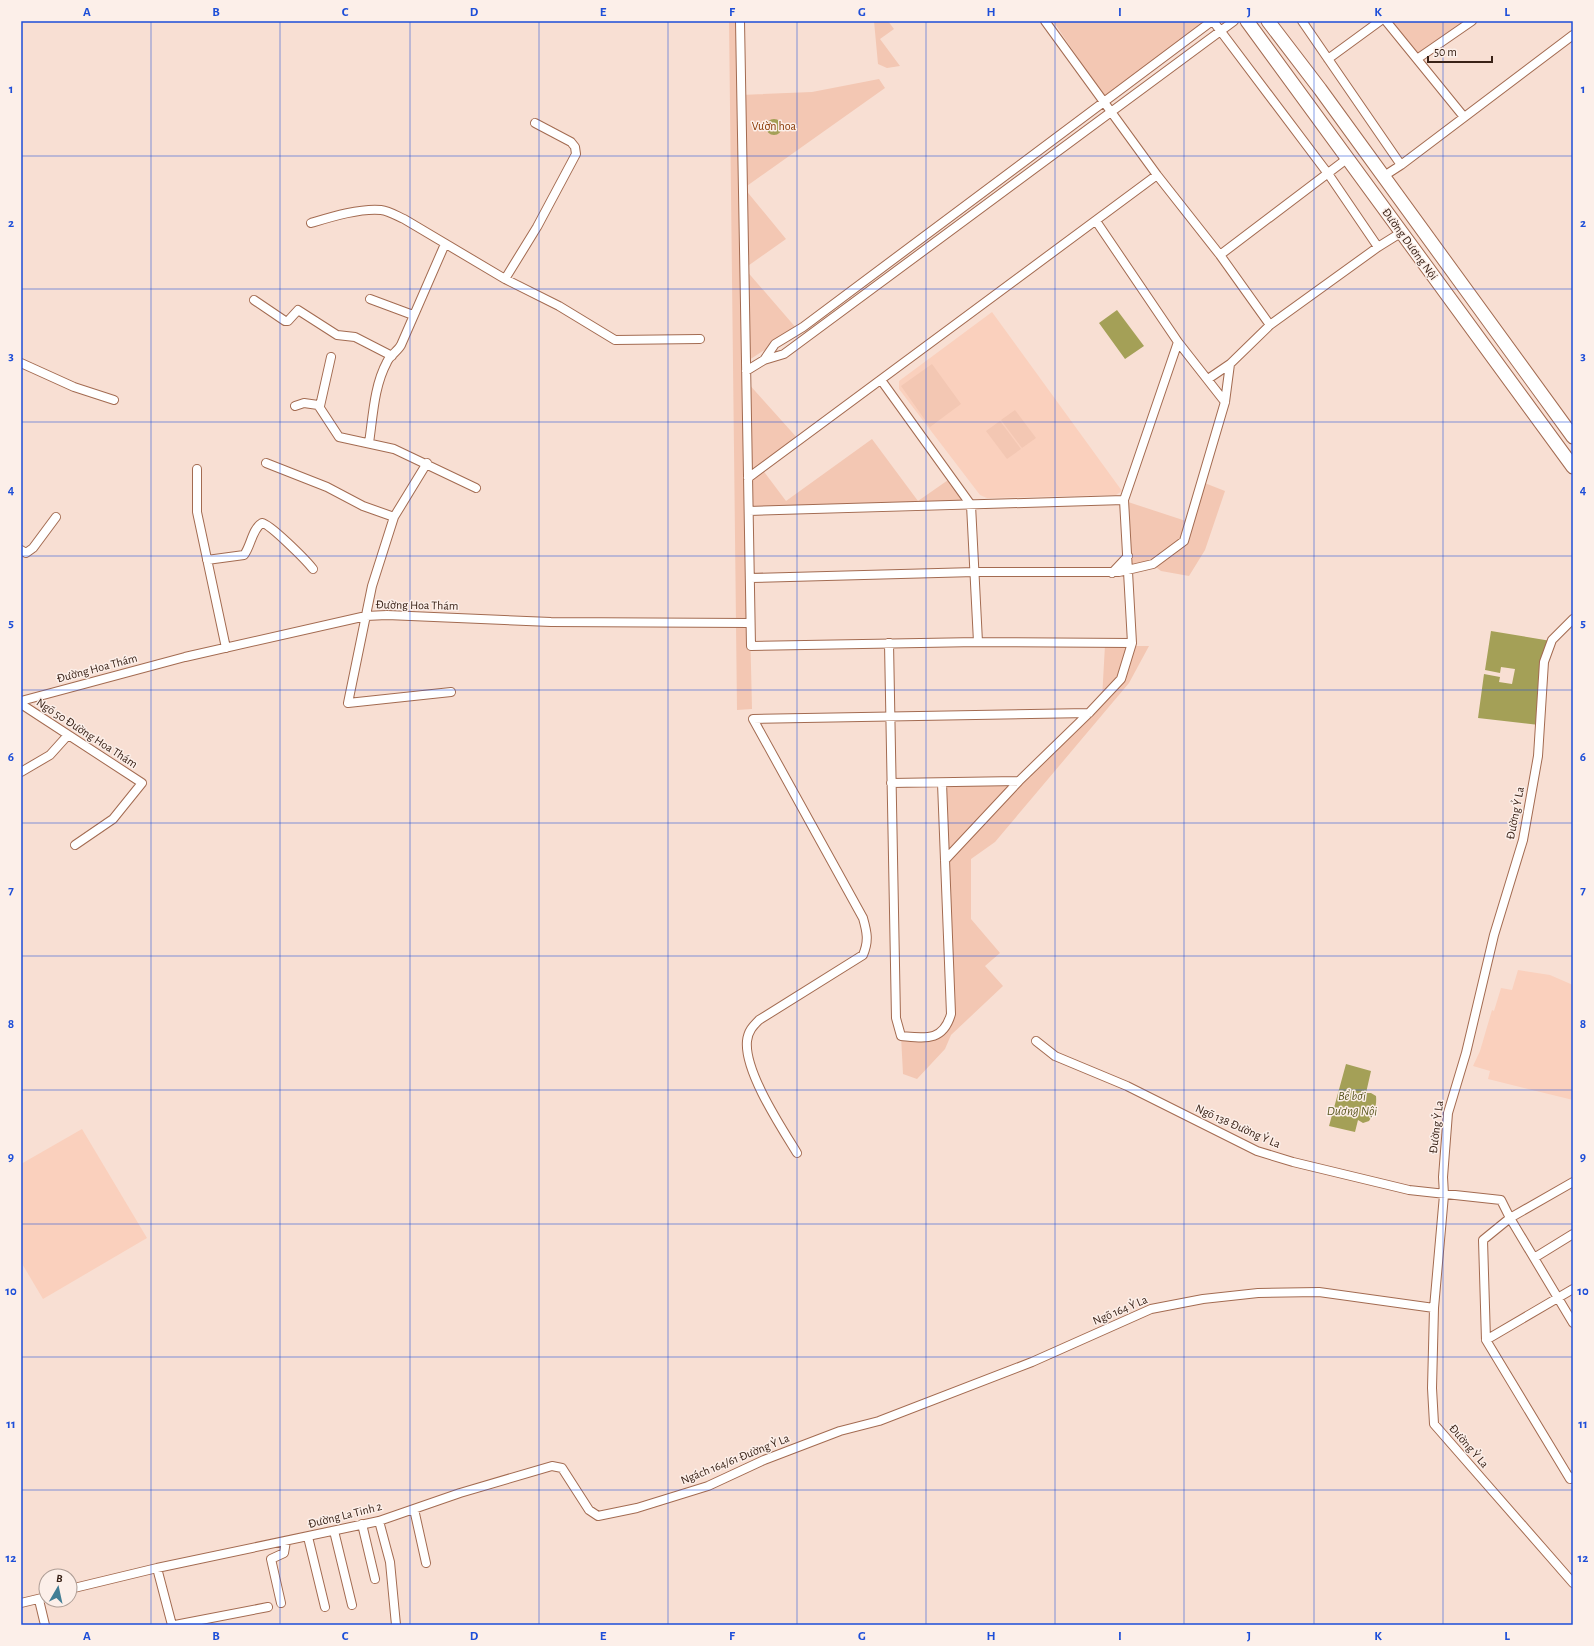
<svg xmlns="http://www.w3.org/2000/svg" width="1594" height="1646" font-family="'Alegreya Sans',sans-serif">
  <rect width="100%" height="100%" fill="#f8dfd3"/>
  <path fill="#fad0bd" d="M992,312L1122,491L1116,495L987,498L980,495L899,389V381Z
    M1518,970L1550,975L1573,985V1100L1488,1079L1490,1071L1473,1066L1480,1051L1492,1010L1494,1011L1501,988L1512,990Z
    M82,1129L147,1238L43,1299L21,1262V1164Z"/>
  <path fill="#f3c7b3" d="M729,21H739L741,95L812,92L879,79L885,88L744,188L750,623L736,622Z
    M874,21H888L894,29L880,39L900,66L887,68L878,64Z
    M1053,21H1207L1105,98Z
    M1387,21H1470L1418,57Z
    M744,188L786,239L745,268Z
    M745,269L797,329L746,362Z
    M932,364L961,404L930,427L901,386Z
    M747,382L799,440L749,476Z
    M1015,410L1036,438L1022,448L1001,420Z
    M1000,421L1021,449L1007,459L986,431Z
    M872,439L918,501L951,478L970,504L749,510V479L762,469L786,501Z
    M1202,482L1225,491L1205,550L1189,576L1161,571L1153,565L1185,541Z
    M1125,501L1189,522L1184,540L1152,564L1129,571Z
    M736,624H750L752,709L737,710Z
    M1131,644L1121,678L1102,699L1105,645Z
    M1134,646H1149L1129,683L995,842L971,859V919L1000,953L985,966L1003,986L951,1035L945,1049L917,1079L903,1074L901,1036L930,1041L950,1028L954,1013L948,861L1121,679Z
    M1018,781L945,859L942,784Z"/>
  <path fill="#a4a057" d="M766 127a8 8 0 1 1 16 0a8 8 0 1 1-16 0Z
    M1117,310L1144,346L1125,359L1099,323Z
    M1491,631L1551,641L1539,725L1478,718L1484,674L1500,677L1499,682L1512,684L1515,669L1501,667L1500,673L1485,670Z
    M1346,1064L1371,1071L1366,1093H1371L1376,1096C1377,1106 1374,1113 1369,1121L1363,1123L1358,1120L1355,1132L1329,1126Z"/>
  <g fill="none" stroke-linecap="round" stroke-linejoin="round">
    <g stroke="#a36b51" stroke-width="10">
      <path id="minor" d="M740,21L751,646L978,642L1132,643L1124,500L1178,342L1096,221
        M1045,21L1157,175L1220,255L1270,325
        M1213,21L1329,175L1378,247
        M1302,21L1401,165
        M1386,21L1464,117
        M1328,59L1380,21
        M1417,59L1472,21
        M1384,176L1401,165L1573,35
        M311,223C331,217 360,208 381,210C389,211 397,216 404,219L505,279L559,306L615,340L700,339
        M1220,255L1348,158
        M505,279L537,227L576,154L575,147L571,142L535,123
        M370,299L413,315
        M254,300L285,321H288L298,310L337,335L355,337L392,356
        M1178,342L1225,402
        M764,360L775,344L803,327L1212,21
        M21,363L74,387L114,400
        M746,371L764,360L784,354L1234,21
        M1208,379L1230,364
        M881,380L971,505L978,642
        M295,406L304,403L318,405L339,437L394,449L476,488
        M320,406L331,357
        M369,443C373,416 374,386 387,362C390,355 397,352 401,345L445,244
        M266,463L327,487L363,506L394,517
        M427,463L394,517L372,586L348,703L451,692
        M197,469V512L226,648
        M748,478L1157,175
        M749,511L1124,500
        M21,550L26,553L33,548L56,517
        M207,560L244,555C251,546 252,529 262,523C270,524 306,560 313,569
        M1112,573L1128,556
        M750,578L975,572H1119L1153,564L1184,541L1225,402L1230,364L1270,325L1378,247L1402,232
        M1573,619L1552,640L1544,662L1538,756L1523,840L1494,935L1466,1053L1448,1113L1443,1177L1444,1195L1434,1308L1432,1388L1434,1424L1573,1583
        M889,643L896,1018L901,1036C925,1038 943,1042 951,1014L942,783
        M21,701L185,657L366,616L387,615L551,622L750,623
        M21,704L142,783L113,819L75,845
        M21,772L50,755L68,735
        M891,783L1019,781L1089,713L1121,679L1132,643
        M945,860L1019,781
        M1036,1041L1055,1056L1127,1086L1257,1151L1293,1162L1409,1190L1501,1200L1510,1218L1573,1323
        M797,1153C781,1127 744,1071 747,1041C748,1031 753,1026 759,1020L863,955C869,941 867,932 863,918L753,719L1089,713
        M1573,1182L1510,1218L1483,1240L1486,1340L1570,1479L1573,1477
        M1534,1258L1573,1234
        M1486,1340L1573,1289
        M414,1509L426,1563
        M379,1521L390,1562L396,1625
        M362,1524L375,1579
        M334,1531L352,1605
        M308,1537L325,1607
        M157,1568L172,1625
        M70,1589L157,1568L379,1521L460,1493L552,1466L562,1468L589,1510L598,1516L637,1508L708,1486L764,1460L840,1431L879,1421L1032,1362L1151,1309L1203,1299L1258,1293L1319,1292L1434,1308
        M39,1600L45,1625
        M21,1603L46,1597
        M281,1603L271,1559L284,1553L286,1541
        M175,1625L268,1607"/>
    </g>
    <g stroke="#a36b51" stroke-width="15">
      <path id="primary" d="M1247,21L1573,467
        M1268,21L1320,89L1573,437"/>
    </g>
    <use href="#minor" stroke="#fff" stroke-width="8"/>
    <use href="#primary" stroke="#fff" stroke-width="13"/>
  </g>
  <path fill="none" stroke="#1d4ed8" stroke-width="1" stroke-opacity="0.55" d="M151,21V1625M280,21V1625M410,21V1625M539,21V1625M668,21V1625M797,21V1625M926,21V1625M1055,21V1625M1184,21V1625M1314,21V1625M1443,21V1625M21,156H1573M21,289H1573M21,422H1573M21,556H1573M21,690H1573M21,823H1573M21,956H1573M21,1090H1573M21,1224H1573M21,1357H1573M21,1490H1573"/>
  <g text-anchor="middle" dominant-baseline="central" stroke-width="3" stroke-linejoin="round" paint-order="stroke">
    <g font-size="12" fill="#883703" stroke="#fcefe9">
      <text x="774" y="126">Vườn hoa</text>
    </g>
    <g font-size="12" fill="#392217" stroke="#fcefe9">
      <text transform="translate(1410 244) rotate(54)">Đường Dương Nội</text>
      <text transform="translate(417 605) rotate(1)">Đường Hoa Thám</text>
      <text transform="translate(97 668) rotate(-15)">Đường Hoa Thám</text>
      <text transform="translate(87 733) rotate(33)">Ngõ 50 Đường Hoa Thám</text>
      <text transform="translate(1515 813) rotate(-79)">Đường Ỷ La</text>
      <text transform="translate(1238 1126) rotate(24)">Ngõ 138 Đường Ỷ La</text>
      <text transform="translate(1436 1127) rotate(-83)">Đường Ỷ La</text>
      <text transform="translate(1120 1310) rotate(-23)">Ngõ 164 Ỷ La</text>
      <text transform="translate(1469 1446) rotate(49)">Đường Ỷ La</text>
      <text transform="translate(735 1459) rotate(-22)">Ngách 164/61 Đường Ỷ La</text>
      <text transform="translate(345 1515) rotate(-14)">Đường La Tinh 2</text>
    </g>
    <g font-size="13" font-style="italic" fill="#5e5a24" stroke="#fcefe9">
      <text x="1352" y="1096">Bể bơi<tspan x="1352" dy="15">Dương Nội</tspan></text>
    </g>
  </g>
  <rect width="1594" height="1646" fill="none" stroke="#fcefe9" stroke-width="44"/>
  <g transform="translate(58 1588) rotate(9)"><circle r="19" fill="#fcefe9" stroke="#ae9d95"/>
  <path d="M0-3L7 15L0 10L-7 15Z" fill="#427e95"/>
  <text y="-6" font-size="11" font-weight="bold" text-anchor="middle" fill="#392217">B</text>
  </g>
  <path d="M1428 56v6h64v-6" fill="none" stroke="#392217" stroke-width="2"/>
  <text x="1434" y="56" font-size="12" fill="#392217" stroke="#fcefe9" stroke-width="3" paint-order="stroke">50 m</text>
  <rect x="22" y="22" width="1550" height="1602" fill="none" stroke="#1d4ed8" stroke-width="1.5"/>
  <g font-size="13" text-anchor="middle" font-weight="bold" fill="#1d4ed8">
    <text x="87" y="16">A</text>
    <text x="216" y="16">B</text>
    <text x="345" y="16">C</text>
    <text x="474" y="16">D</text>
    <text x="603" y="16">E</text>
    <text x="732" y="16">F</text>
    <text x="862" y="16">G</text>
    <text x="991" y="16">H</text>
    <text x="1120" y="16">I</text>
    <text x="1249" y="16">J</text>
    <text x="1378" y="16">K</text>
    <text x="1507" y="16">L</text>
    <text x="11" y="93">1</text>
    <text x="1583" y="93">1</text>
    <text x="11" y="227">2</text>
    <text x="1583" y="227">2</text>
    <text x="11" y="360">3</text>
    <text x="1583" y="360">3</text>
    <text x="11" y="494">4</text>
    <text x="1583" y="494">4</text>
    <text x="11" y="627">5</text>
    <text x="1583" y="627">5</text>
    <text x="11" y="761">6</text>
    <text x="1583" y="761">6</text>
    <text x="11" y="894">7</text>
    <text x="1583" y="894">7</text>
    <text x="11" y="1028">8</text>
    <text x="1583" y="1028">8</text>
    <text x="11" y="1161">9</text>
    <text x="1583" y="1161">9</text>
    <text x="11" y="1295">10</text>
    <text x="1583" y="1295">10</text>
    <text x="11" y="1428">11</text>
    <text x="1583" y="1428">11</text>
    <text x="11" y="1562">12</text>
    <text x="1583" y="1562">12</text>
    <text x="87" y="1640">A</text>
    <text x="216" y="1640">B</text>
    <text x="345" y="1640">C</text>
    <text x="474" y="1640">D</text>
    <text x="603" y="1640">E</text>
    <text x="732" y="1640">F</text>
    <text x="862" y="1640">G</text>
    <text x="991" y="1640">H</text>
    <text x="1120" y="1640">I</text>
    <text x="1249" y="1640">J</text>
    <text x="1378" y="1640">K</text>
    <text x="1507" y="1640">L</text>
  </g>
</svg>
